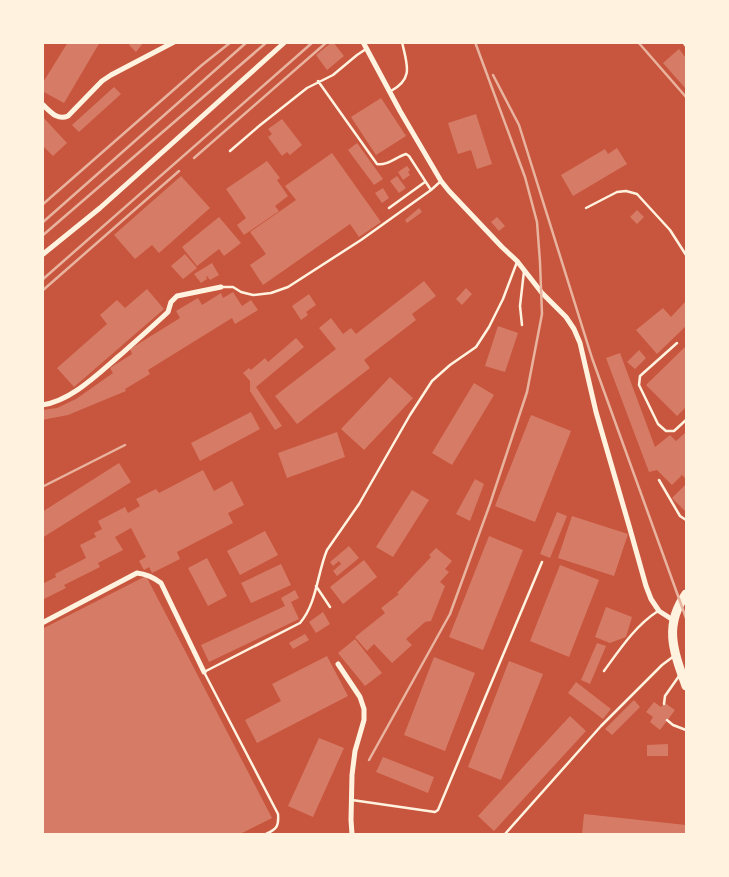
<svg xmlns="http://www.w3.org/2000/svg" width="729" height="877" font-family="'Fira Sans',sans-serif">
  <rect width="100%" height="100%" fill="#c8553d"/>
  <path fill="#d67c66" d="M68,42H100L64,103L42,91V84Z
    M131,42H144L136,52L129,45Z
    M332,42H333L344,56L327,70L316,55Z
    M679,49L686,58V89L663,63Z
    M114,87L121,94L79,132L72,125Z
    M381,98L406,136L376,155L351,117Z
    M476,114L492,164L477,169L471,150L458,154L448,123Z
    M42,116L67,143L53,156L42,145Z
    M282,119L302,145L290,155L287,152L282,156L268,137L272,134L268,129Z
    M357,143L383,179L374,185L348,150Z
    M617,148L627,164L573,196L561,175L605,149L608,154Z
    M332,153L381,222L359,237L350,224L263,285L250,265L266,254L250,232L296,200L285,186Z
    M267,161L280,178L277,180L288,196L275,206L279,211L244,235L237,225L246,218L226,189Z
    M407,166L410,170L408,172L410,175L403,180L398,172Z
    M181,176L210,208L159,253L152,245L135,259L114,235Z
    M397,176L406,188L399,193L390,181Z
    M383,188L389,198L382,203L375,193Z
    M419,208L422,212L407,223L405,220Z
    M637,210L644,217L637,224L630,217Z
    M219,217L241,243L224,256L219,249L197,266L182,247Z
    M497,217L505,226L499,231L491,222Z
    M185,254L197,268L183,279L171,266Z
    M212,263L219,275L210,280L207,276L206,277L207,279L201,283L194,274Z
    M424,281L436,296L412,314L416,320L364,360L370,368L297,424L275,396L336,349L319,328L331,318L343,334L351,328L356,334Z
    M466,288L472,294L462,305L456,299Z
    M147,289L164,309L74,387L57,368L107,324L100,315L117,300L125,308Z
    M233,292L242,306L251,300L258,310L235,324L232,318L148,370L150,374L125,389L126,391L68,415L42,420V410L57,408L76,399L113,373L110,368L132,354L130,349L180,318L176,311L198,298L202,305L221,293L223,298Z
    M309,294L316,305L306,312L308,315L301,320L292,306Z
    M686,301V326L657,354L636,330L663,308L671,317Z
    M498,326L518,333L505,372L485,366Z
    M296,338L304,347L256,387L282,426L275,430L250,391V381L243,373L249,368L251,370L265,358L268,362Z
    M686,346V407L677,416L646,385Z
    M639,350L646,358L635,369L627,362Z
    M620,353L655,447L670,435L676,441L686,432V479L682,475L672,485L657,470L649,472L606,358Z
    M390,377L413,398L364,450L341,429Z
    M474,383L494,395L452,465L432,453Z
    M251,412L260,429L200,461L191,443Z
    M531,415L571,431L535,522L495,506Z
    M337,432L345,457L287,478L278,453Z
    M119,463L131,482L42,538V512Z
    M203,470L214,491L232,481L244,505L228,513L233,523L177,552L180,559L152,573L149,567L144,570L139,561L146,557L131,528L115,537L123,550L98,563L100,567L64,585L66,588L42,600V584L56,577L55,574L86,558L80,545L96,537L94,533L102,529L98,521L125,507L128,513L140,506L136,499L156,489L159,493Z
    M475,479L484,484L470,521L456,514Z
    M686,484V512L672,498Z
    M412,490L429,500L393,557L376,547Z
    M557,512L567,516L550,558L540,554Z
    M572,516L628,534L614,576L558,558Z
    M265,531L278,555L240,575L227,551Z
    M489,536L523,550L483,650L449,637Z
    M349,546L359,558L337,576L333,571L341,564L339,561L333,566L330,562Z
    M436,548L452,561L445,569L449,572L440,582L445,586L431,621L425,622L406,639L412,645L392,663L374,644L367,651L355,637L385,613L381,608L399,594L397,593L431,557L429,555Z
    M207,558L227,596L208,606L188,568Z
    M364,560L377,577L343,604L330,587Z
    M281,564L291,585L251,603L241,583Z
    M560,565L599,580L569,657L530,641Z
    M146,576L272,818L240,834H42V629Z
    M295,590L299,598L291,602L299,619L209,662L201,645L285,606L281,598Z
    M606,607L632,617L626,637L610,643L595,637Z
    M323,612L330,624L316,633L309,622Z
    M305,634L309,640L293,649L289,643Z
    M355,639L382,673L365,686L338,653Z
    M597,643L606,646L590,684L581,680Z
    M327,656L348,696L257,743L245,720L281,701L272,684Z
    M434,657L475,673L445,751L404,735Z
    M509,661L543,674L501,780L468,767Z
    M576,682L611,709L603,719L568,693Z
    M634,700L640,707L612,735L605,729Z
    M654,702L661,707L665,703L675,710L660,730L650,722L653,717L646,712Z
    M570,716L586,731L494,831L478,816Z
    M319,738L344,748L313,817L288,806Z
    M668,744V756H647V745Z
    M383,757L434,777L428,793L376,772Z
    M584,814L686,825V834H582Z"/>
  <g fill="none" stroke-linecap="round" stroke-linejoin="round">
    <path stroke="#fff3e0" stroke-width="2.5" d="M683,42L686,46
      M318,81L377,164C387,166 396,157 406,154L409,156L431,190
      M391,91C414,78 407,65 402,42
      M230,151L259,126L307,88L333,75L357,55L366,49
      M389,208L425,182
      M586,208L617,192L626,191L637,194L670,230L686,255
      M221,287H233L241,292L253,295L271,293L288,287L361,240L431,190L441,181
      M522,325L520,306L524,271
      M677,343L640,376L639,385L658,424L666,431H674L686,420
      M659,480L680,516L686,520
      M316,586L330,607
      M604,671C620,649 635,626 658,611
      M664,704L665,696L679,676
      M667,720L673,725L686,730
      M352,800L435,812L438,810L542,562
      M266,834C277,829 279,826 278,814L204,672L300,623C317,603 317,574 327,550L359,504L410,415L432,381L450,365L476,347L489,327L503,299L517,262
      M505,834L601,726L662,665L674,656"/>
    <path stroke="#fff3e0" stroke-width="5" d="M363,42L400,111L441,181L449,191L502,247L517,261L542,293L566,317L574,329L580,343L596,412L630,529L646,586L651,599L659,611L673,620
      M42,104C50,111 57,121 68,116L102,81L111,75L174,42
      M42,255L100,208L285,42
      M42,405C71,401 98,374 119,356C136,341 152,327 168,312L171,302L177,296L221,287
      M42,623L137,573C147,574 153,577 161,583L204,672
      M338,664L360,697L364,709V720L355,751L352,775L351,820L352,834"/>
    <path stroke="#fff3e0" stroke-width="9" d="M686,594C663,626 674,652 686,686"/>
    <path stroke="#e9b49f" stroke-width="2.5" d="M638,42L686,97
      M493,75L519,125L592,358L686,618
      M194,158L327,42
      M42,205L202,65L231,42
      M42,223L247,42
      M42,236L267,42
      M42,280L313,42
      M42,291L179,171
      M42,487L125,445
      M369,760L450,614L490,504L527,392L542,314L540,262L537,222L525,177L475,42"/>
  </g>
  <rect width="729" height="877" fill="none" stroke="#fff3e0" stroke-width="88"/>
</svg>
